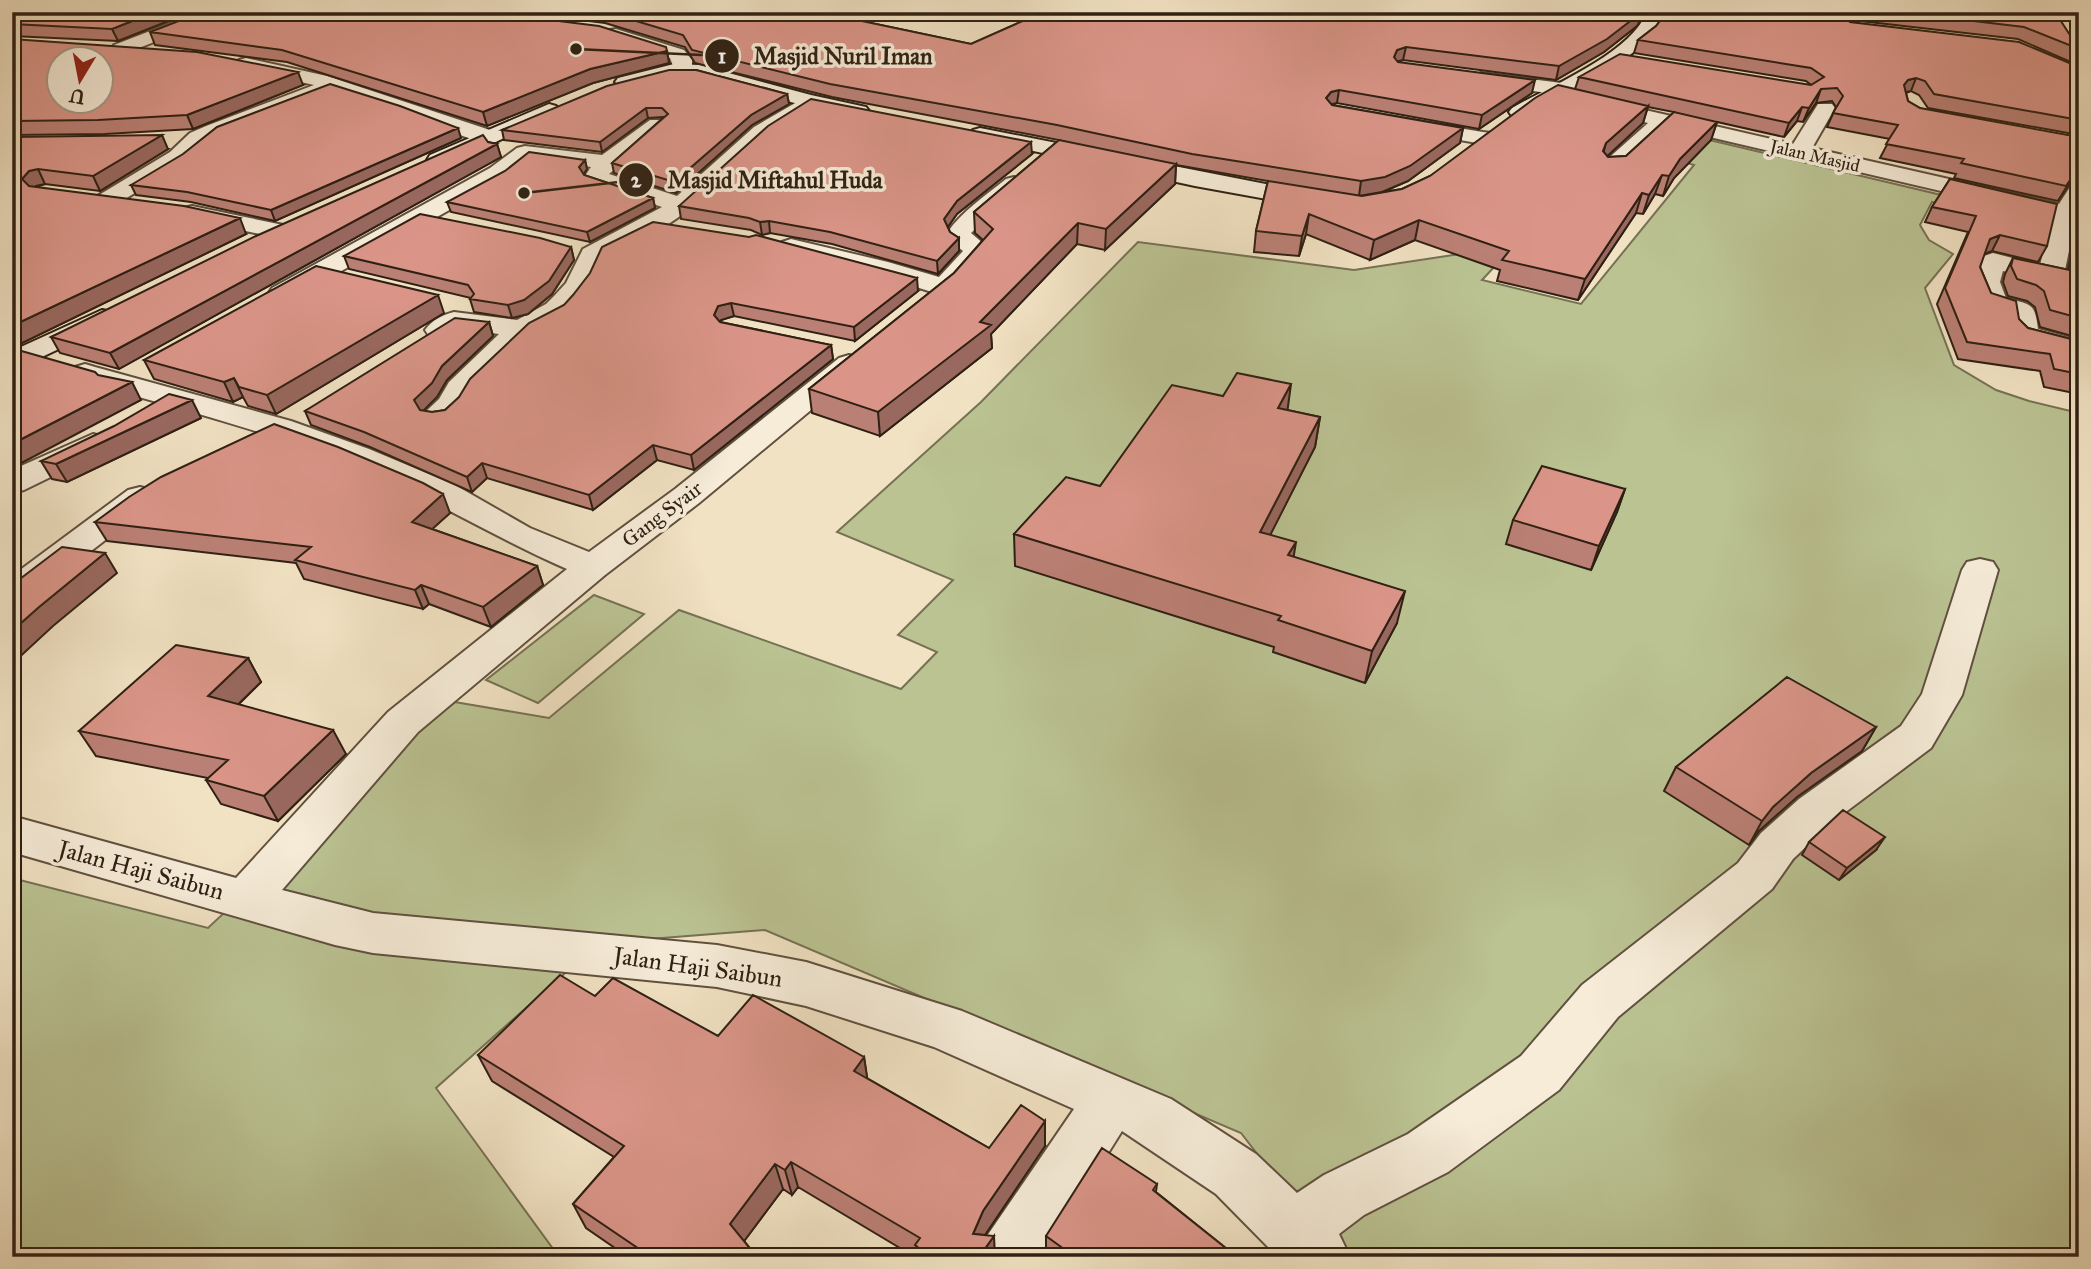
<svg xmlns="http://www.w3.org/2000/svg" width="2091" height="1269" font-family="'IM FELL Great Primer',serif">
  <rect width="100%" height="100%" fill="#f1e2c3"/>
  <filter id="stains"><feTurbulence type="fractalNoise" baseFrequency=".00286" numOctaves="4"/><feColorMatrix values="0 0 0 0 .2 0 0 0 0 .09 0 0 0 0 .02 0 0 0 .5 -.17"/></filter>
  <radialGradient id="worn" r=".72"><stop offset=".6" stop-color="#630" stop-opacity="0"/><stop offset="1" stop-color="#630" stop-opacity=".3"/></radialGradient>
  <path fill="#bbc393" stroke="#757253" stroke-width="2" d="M1663,129L1954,198L1949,206L1932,202L1920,225L1929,240L1953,254L1925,288L1954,365L1996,390L2029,401L2079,413V1257H1337L1241,1133L765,930L599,943L436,1088L559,1257H12V878L208,928L449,701L549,718L679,610L901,689L937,652L898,635L953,580L837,532L981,402L1138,242L1354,270L1473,252L1510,250L1482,280L1581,304L1694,165L1642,150Z
    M594,595L644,614L538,703L486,680Z"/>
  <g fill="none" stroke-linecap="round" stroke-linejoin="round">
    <g stroke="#60503f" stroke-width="4">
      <path id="street" d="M199,12H223L221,16L126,53H114L111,49L114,45Z
        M616,29L684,50L692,60V70L683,76L676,74L670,58L610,38L607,34L610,30Z
        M246,58L327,76L496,132L499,137L496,142H480L334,91L293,104L220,134L206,143L186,162L115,205H99L95,200L99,195L170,152L190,133L206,126L314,85L239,68L237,64L239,60Z
        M1481,73L1562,83L1572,89L1562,95L1474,83L1471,79Z
        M809,95L816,97L819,101L816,105L768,135L689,210L661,229L603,258L591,285L566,316L531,335L473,392L462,410L448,422L437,424L426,422L422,415L439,399L449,382L499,334L459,329L439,338L429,336L425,330C432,320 442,315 454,312L517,320L546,304L555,295L566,283L583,249L662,207L587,182L584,177L591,167L529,160L506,178L290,300L281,302L272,300L268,294L272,288L490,168L517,148L525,146L602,155L650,120H664L667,124L664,128L609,174L677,196L754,127Z
        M1593,98L1793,144L1818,104H1832L1835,108L1812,148L2059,204L2070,187L2079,185V223L2075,222L2065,270L2079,273V289L2003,271L2000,282L2006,298C2031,305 2035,302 2038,329L2079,340V358L2020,343C2009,336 2010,328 2009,316L1985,309L1974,282L1984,256L1993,253L2040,265L2052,217L1667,127L1619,173H1603L1600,168L1603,163L1648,123L1586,108L1583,104L1586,100Z
        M1409,120L1483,132L1491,133L1494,138L1491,143L1483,144L1402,130L1399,126L1402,122Z
        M1014,177L1022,179L1025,184L971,233L991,250L953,293L944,295L935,293L872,273L782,252L778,247L782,242L791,239L888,262L939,277L963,251L953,243L947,233C962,211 985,196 1006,179Z
        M192,206L288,226L291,231L288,236L279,238L184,218L180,213L184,208Z
        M849,355L859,358L864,364L859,370L699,503L605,575L418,732L282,890L373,913L717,945L806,962L962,1011L1171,1099L1256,1154L1297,1193L1324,1175L1408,1134L1521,1056L1582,985L1738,863L1761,833L1799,799L1901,726L1922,694L1962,570L1967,562L1980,559L1993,562L1998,570L1962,695L1931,748L1831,823L1793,859L1772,889L1618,1017L1559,1090L1448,1172L1364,1215L1339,1234L1350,1257H1278L1216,1194L1122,1131L1043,1257H978L987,1236L1074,1109L934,1047L806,1006L717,987L373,953L335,945L12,852V816L236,878L388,712L567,569C491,536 422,492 345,462C257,428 165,405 75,379L70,373L75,367L85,364L95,367L291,421L369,449L455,485L530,528L589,552L675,489L839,358Z
        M93,434L104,437L109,444L104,451L24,490L12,493V470Z
        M140,487L152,490L157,497L152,504L25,602L12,606V576L128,490Z"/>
    </g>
    <g stroke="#2f2013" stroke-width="4">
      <path id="secondary" d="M1647,12H1664C1646,61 1569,91 1526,116H1512L1509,112L1512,108C1550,86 1630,54 1647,12Z
        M674,64L699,65L811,95L866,107L869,111L866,115L859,117L802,105L698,77L674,76L625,88L615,82L618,78Z
        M549,104L556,106L559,110L556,114L446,165H430L427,160L430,155Z
        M980,128L1316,194L1324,196L1328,201L1324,206L1316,208L1195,186L973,138L969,134L973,130Z
        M102,310L112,312L116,318L112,324L12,371V351Z"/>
    </g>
    <use href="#street" fill="#f6ecd8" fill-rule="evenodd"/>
    <use href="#secondary" fill="#f6ecd8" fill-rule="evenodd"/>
  </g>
  <path fill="#bb8075" stroke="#2f2013" stroke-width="2" fill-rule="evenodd" d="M191,12L118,41L12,36V15Z
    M517,12H819L971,44L1043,12H1645L1637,26L1604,52L1556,80L1403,60L1398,62L1532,93L1479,129L1337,103L1332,105L1463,128L1460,143L1408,181L1383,192L1402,189L1430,176L1575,89L1579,77L1811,85L1806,81L1634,53L1638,40L1656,26L1665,14V12H1844L1850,22L2079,67V135L1928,108L1919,95L1911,91L1906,93L1908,101L1920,108L2068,186L2058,201L1954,178L1956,174L1880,158L1890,139L1827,127L1836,107L1832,101L1816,103L1803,122L1797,121L1784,137L1717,122L1711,140L1674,178L1663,196L1655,194L1643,214L1636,213L1578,300L1497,281L1500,270L1415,240L1370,260L1306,234L1299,256L1254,252L1256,231L1268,181L1176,165L1175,184L1105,250L1077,244L991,334L992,348L880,436L812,413L809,389L954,273L983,240L975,233L974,212L1059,140L832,97L695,63L685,47L605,23ZM1648,107L1674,112L1626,156L1608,157L1607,156L1643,123Z
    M1854,12H2055L2079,51L2073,63L2018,39L1860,21Z
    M150,32L667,51L669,63L593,83L487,126L287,62L155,45Z
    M12,39L303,85L193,129L105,134L12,135Z
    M696,70L787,94L789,104L752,125L676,193L614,173L612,163L664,117L648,118L602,152L504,140L502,130Z
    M12,137L168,149L100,191L45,184L36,187L246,234L12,348Z
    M461,138L275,221L191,202L136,195L131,185Z
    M488,142L497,144L501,157L119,369L60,353L51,337Z
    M1032,154L957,214L948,227L950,232L959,238V251L938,274L832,244L770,233L762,235L751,230L681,219L679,206Z
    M585,160L587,169L584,175L653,198L655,208L590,242L451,212L447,202Z
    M1950,179L2047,246L2038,262L1992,251L1984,254L1980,267L1991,293L2028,328L2079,341V394L2044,387L2040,371L1958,359L1937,304L1968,232L1925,222L1932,207Z
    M2079,222V271L2068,268L2077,225Z
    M571,247L574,260L552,294L528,314L512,318L474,312L470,299L471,298L349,269L344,256Z
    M2013,258L2079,272V338L2040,327L2035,307L2027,301L2008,296L2003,282L2005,274Z
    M918,291L855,341L734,316L721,320L720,322L831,345L833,359L694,470L657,460L593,510L487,478L472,492L370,447L311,425L305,411L489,322L493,336L447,380L437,397L423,411L432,412L445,410L564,305Z
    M444,313L276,414L248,406L243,397L233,402L154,379L144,360Z
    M1287,410L1320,417L1315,447L1270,534L1294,557L1397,623L1365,683L1273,652L1274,647L1015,566L1014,534L1100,486Z
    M201,418L67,482L52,479L41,461Z
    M1625,489L1617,512L1591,570L1506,544L1513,520Z
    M450,513L432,529L537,566L543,585L491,627L429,604L423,609L304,579L296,563L107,541L95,522Z
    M248,658L261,682L239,704L346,754L278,821L221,804L206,780L208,778L96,756L79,731Z
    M1876,727L1862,751L1797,797L1759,831L1749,845L1664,791L1676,767Z
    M1809,842L1876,850L1839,880L1802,855Z
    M595,996L718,1036L864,1057L867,1078L989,1148L1045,1146L985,1235L995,1257H915L798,1187L792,1195L783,1189L744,1241L757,1257H628L586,1228L573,1204L614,1157L492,1081L478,1055Z
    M1157,1184L1156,1192L1237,1257H1046V1236Z"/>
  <path fill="#99685f" stroke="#2f2013" stroke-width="2" d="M155,12H191L118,41L112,29Z
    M1642,12H1645L1637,26L1604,52L1556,80L1559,66Z
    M1406,47L1403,60L1395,62L1394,57L1397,50Z
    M667,51L669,63L593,83L487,126L483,112L590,69Z
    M298,72L303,85L193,129L187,115Z
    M1916,78L1911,91L1902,93L1904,85L1908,80Z
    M1535,80L1532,93L1479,129L1482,115Z
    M1821,89L1816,103L1803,122L1809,108Z
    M1339,90L1337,103L1329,105L1326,98L1331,92Z
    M787,94L789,104L752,125L676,193L674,182L751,115Z
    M1648,106L1643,123L1601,162L1606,143Z
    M1802,107L1797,121L1784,137L1789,123Z
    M646,108L648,118L602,152L600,142Z
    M1717,122L1711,140L1674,178L1663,196L1669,176L1680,159Z
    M458,128L461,138L275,221L271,210Z
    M1463,128L1460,143L1408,181L1382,192L1359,196L1361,181Z
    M162,135L168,149L100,191L93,176Z
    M1031,142L1032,154L957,214L945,231L944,219L957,201Z
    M497,144L501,157L119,369L110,353Z
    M585,160L587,169L581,177L579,167Z
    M1176,164L1175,184L1105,250L1106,229Z
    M38,169L45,184L36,186L30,194L22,179L29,171Z
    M2079,170V183L2068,186L2058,201L2076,171Z
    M1662,175L1655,194L1643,214L1649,195Z
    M1642,193L1636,213L1578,300L1585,279Z
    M653,198L655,208L590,242L587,232Z
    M1309,214L1306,234L1299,256L1302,236Z
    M240,218L246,234L12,348V326Z
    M1419,220L1415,240L1370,260L1374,240Z
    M769,221L770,233L762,235L760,222Z
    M1078,223L1077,244L991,334L992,348L880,436L878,412L980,322Z
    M2000,235L1992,251L1982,255L1990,239Z
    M959,238V251L938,274L937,261Z
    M571,247L574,260L552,294L528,314L512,318L508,305Z
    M917,278L918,291L855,341L854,327Z
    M438,295L444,313L276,414L267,395Z
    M731,303L734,316L721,320L717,328L714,315L718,306Z
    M489,322L493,336L447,380L437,397L419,415L414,400L442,366Z
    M831,345L833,359L694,470L691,455Z
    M234,378L243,397L233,402L224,382Z
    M132,382L141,400L12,468V444Z
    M1291,384L1287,414L1278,408Z
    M192,400L201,418L67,482L56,464Z
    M1320,417L1315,447L1256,563L1260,532Z
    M653,445L657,460L593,510L589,495Z
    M482,463L487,478L472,492L467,477Z
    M1625,489L1617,512L1591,570L1599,546Z
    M443,494L450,513L420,540L412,522Z
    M1296,542L1291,573L1288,555Z
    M105,553L117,573L53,626L12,664V631L39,607Z
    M537,566L543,585L491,627L483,607Z
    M421,585L429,604L423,609L415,590Z
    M1405,591L1397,623L1365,683L1372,651Z
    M248,658L261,682L222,720L208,696Z
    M1876,727L1862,751L1797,797L1759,831L1749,845L1762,821L1773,807L1811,773Z
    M333,730L346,754L278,821L264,796Z
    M1885,837L1876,850L1839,880L1847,868Z
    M864,1057L868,1083L854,1071Z
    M1045,1121V1146L985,1235L973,1234L983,1211Z
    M791,1162L798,1187L792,1195L785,1170Z
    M775,1164L783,1189L739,1248L730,1224Z
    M994,1236L995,1257H979Z"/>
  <path fill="#da9588" stroke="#2f2013" stroke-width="2" fill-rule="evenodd" d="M22,12H155L112,29L12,24V15Z
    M202,12H486L599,26L666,47L667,51L590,69L483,112L282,50L150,32Z
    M606,12H819L971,44L1043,12H1642L1607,39L1559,66L1406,47L1397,50L1394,57L1398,62L1535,80L1482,115L1339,90L1331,92L1326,98L1332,105L1463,128L1410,166L1385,177L1361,181L1192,154L1057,125L830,84L692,50L683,35Z
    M1667,12H1844L1850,22L2019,42L2079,67V120L1934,94L1925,81L1916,78L1908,80L1904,85L1908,101L1920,108L2079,137V170L2076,171L2066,186L1961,163L1964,159L1886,144L1898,125L1833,113L1843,96L1837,88L1821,89L1809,108L1802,107L1789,123L1579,77L1620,54L1811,85L1824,77L1811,68L1638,40L1656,26Z
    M1898,12H2055L2079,49L2024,27Z
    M12,39L197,52L298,72L187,115L98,120L12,121ZM60,60H102V102H60Z
    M669,70H696L787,94L751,115L674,182L612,163L668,114L662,108H646L600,142L502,130L607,86Z
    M330,84L400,106L458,128L271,210L187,192L131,185L183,154L217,127Z
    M1558,85L1648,106L1606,143L1603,151L1608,157L1626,156L1674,112L1717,122L1680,159L1669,176L1662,175L1649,195L1642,193L1585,279L1502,260L1509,251L1419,220L1374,240L1309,214L1302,236L1256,231L1268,181L1362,196L1402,189L1430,176L1535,98Z
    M811,99L1031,142L957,201L944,219L950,232L959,238L937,261L830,232L769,221L760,222L749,218L679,206L768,126Z
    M162,135L93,176L38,169L29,171L22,179L29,186L184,206L240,218L12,326V137Z
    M483,135L488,142L497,144L110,353L51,337L256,236Z
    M1059,140L1176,164L1106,229L1078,223L980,322L991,325L878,412L809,389L954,273L993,229L974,212Z
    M529,152L585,160L579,167L584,175L653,198L587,232L447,202L505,171Z
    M1950,179L2057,204L2047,246L2000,235L1990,239L1980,267L1991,293L2016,301L2019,319L2028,328L2079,341V374L2054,369L2050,354L1967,342L1945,288L1976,216L1932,207Z
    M420,214L540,238L571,247L549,281L524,300L508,305L470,299L474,294L468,285L344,256Z
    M653,222L749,237L756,235L917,278L854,327L731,303L718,306L714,315L720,322L831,345L691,455L653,445L589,495L482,463L467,477L364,432L305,411L455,318L489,322L442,366L432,383L414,400L420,410L432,412L445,410L459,397L470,379L529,323L564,305L573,295L590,273L602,247Z
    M2013,258L2079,272V318L2050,310L2044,291L2036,285L2017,279L2011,266Z
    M316,266L438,295L267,395L239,387L234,378L224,382L144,360Z
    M18,350L95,372L98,375L132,382L12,444V352Z
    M1237,373L1291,384L1278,408L1320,417L1260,532L1296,542L1288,555L1405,591L1372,651L1278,620L1281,616L1014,534L1066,477L1100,486L1172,385L1223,396Z
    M169,394L192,400L56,464L41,461L114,426Z
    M274,424L338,447L423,483L443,494L412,522L537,566L483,607L421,585L415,590L295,560L311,547L95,522L129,497L161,477Z
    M1542,466L1625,489L1599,546L1513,520Z
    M62,547L105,553L39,607L12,631V585Z
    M176,645L248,658L208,696L333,730L264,796L206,780L228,760L79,731Z
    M1787,677L1876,727L1811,773L1773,807L1762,821L1676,767Z
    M1843,810L1885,837L1847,868L1809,842Z
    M560,975L595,996L613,978L718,1036L753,995L864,1057L854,1071L989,1148L1021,1105L1045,1121L983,1211L973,1234L994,1236L979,1257H930L915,1245L920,1238L791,1162L785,1170L775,1164L730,1224L757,1257H651L573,1204L624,1146L478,1055Z
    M1102,1148L1157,1184L1153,1190L1237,1257H1075L1046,1236Z"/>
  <g text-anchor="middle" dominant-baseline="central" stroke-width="7" stroke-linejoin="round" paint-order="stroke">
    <g font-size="18" fill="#2f2013" stroke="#f6ecd8">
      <text transform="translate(1815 156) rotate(13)">Jalan Masjid</text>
    </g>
    <g font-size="21" fill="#2f2013" stroke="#f6ecd8">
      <text transform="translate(662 514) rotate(-37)">Gang Syair</text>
    </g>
    <g font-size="24" fill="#2f2013" stroke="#f6ecd8">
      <text transform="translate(141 870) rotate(15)">Jalan Haji Saibun</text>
      <text transform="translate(698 967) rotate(8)">Jalan Haji Saibun</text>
    </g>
  </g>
  <path fill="none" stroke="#2f2013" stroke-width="2.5" d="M576 49L722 56M524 193L636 180"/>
  <g fill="#2f2013" stroke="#f6ecd8" stroke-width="2.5">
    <circle cx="576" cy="49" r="7"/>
    <circle cx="524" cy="193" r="7"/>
    <circle cx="722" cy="56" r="18"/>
    <circle cx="636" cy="180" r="18"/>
  </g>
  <g font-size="21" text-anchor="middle" font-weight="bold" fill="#fff">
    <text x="722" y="63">1</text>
    <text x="636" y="187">2</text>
  </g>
  <g font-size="23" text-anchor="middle" font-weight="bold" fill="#2f2013" stroke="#f6ecd8" stroke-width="7" stroke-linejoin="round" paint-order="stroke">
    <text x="843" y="64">Masjid Nuril Iman</text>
    <text x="775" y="188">Masjid Miftahul Huda</text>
  </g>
  <rect width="2091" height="1269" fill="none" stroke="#f1e2c3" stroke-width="42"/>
  <rect x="14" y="14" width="2063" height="1241" fill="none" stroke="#2f2013" stroke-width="3.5"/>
  <rect x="21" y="21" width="2049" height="1227" fill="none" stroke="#2f2013" stroke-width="2"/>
  <g transform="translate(80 80) rotate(190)"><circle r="33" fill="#f6ecd8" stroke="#a69a89" stroke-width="2"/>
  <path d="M0-5L12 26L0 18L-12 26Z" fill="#8f2418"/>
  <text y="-10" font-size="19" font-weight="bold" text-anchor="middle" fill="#2f2013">U</text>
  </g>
  <rect width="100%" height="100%" filter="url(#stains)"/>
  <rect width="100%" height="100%" fill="url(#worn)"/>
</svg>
